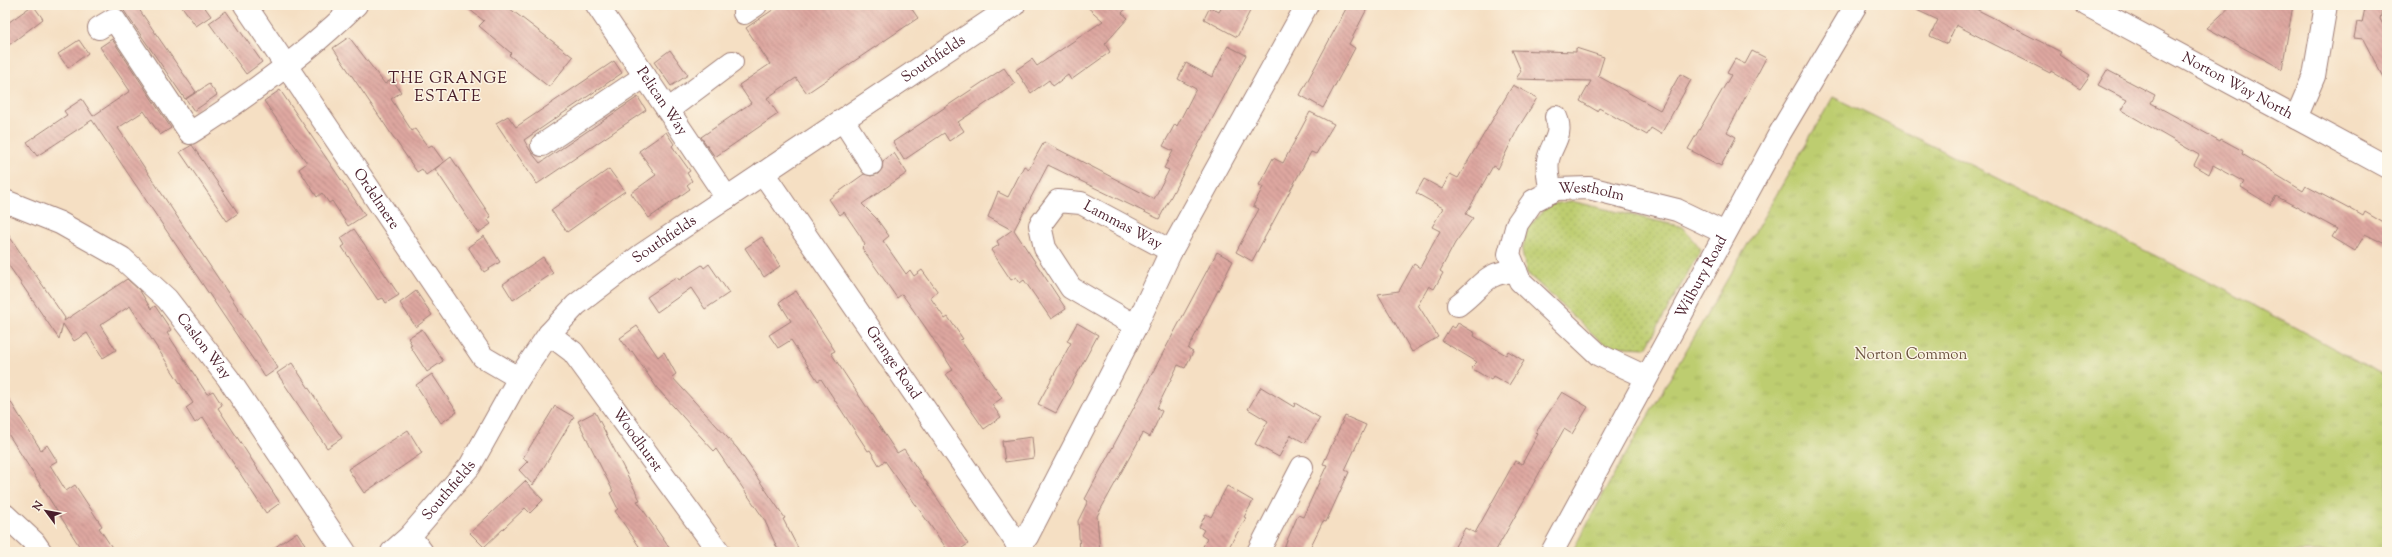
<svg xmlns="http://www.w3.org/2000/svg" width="2392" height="557" font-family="'Sorts Mill Goudy',serif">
  <defs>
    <pattern id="grass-dots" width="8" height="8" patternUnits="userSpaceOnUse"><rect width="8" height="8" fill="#bdcd70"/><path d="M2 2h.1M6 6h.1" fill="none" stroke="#a4b061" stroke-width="1.8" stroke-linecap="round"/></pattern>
    <pattern id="park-tufts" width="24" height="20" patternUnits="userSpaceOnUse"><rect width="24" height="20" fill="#bdcd70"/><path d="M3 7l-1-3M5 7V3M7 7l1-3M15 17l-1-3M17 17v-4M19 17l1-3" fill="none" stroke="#a4b061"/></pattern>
    <pattern id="building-back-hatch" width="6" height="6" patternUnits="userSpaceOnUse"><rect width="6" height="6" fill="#dea7a0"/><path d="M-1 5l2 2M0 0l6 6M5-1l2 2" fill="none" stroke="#b68783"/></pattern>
  </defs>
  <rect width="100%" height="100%" fill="#fcf5e5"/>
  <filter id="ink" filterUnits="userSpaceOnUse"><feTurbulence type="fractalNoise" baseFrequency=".025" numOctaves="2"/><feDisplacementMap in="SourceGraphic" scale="8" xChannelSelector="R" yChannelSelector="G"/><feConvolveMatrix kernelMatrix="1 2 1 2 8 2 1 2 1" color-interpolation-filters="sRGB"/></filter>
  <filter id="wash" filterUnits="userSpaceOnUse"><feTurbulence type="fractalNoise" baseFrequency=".012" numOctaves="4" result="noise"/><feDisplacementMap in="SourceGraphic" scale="16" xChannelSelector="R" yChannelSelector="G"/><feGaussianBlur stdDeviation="0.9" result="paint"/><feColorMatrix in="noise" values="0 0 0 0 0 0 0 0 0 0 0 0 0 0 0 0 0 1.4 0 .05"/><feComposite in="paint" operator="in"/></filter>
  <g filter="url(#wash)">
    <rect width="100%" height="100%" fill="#f5dfc3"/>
    <path fill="url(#grass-dots)" stroke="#84764e" d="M1571,201L1683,227L1701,249L1646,348L1606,346L1527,273L1522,252L1527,229L1548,205Z"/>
    <path fill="url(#park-tufts)" stroke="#84764e" d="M1833,97L2229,292L2387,377V552H1572L1607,487Z"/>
    <g id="blocks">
      <path fill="url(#building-back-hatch)" d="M33,5L43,19L5,48V25Z
        M120,5H136L196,92L185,99Z
        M181,5H203L211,16L196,26Z
        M464,5H505L573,57L549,87L509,55L511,53L479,26L484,21Z
        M780,5H909L918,18L807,93L796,78L780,89L767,98L778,114L715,157L701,137L751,103L739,85L770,64L746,28Z
        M1085,5H1129L1122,13L1128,18L1105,44L1110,52L1071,80L1068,75L1053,86L1049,80L1031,93L1016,70L1032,59L1037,66L1103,21Z
        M1223,5H1253L1237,37L1204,19L1210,7L1219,12Z
        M1348,5H1369L1349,44L1355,48L1323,108L1300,95Z
        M1906,5H1968L2061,52L2059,55L2090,75L2080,89L2051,71L2050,73L1956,25L1947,44L1930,36L1938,20Z
        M2232,5H2293L2282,69L2207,28Z
        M2365,8L2382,10L2380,19L2387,32V85L2363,39L2354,38L2357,22L2362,23Z
        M226,11L262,62L246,74L209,23Z
        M349,37L385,84L392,79L401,92L391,99L412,131L415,129L428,147L432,145L444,162L426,175L422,169L417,172L333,48Z
        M112,39L171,128L160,135L144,111L118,128L278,368L265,377L92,120L37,156L27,142L67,115L64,111L82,99L93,116L130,91L100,47Z
        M79,40L88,53L68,68L58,54Z
        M1228,46L1246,55L1159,219L1048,165L1014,230L1066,309L1051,319L1024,280L1020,283L1016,277L1011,280L991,250L999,245L997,241L1012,230L988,217L998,192L1008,197L1024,166L1029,169L1044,142L1154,199L1169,170L1164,168L1173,151L1163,146L1175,124L1177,126L1196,89L1178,79L1186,63L1212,77Z
        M1576,48L1604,57L1598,76L1660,110L1680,74L1691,80L1661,134L1651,128L1647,135L1599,108L1597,111L1580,101L1591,81L1516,79L1521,71L1512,50L1576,52Z
        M670,50L688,75L671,86L654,62Z
        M1752,51L1766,58L1727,132L1736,137L1721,166L1688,149L1731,75L1727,73L1735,59L1745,64Z
        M614,61L622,73L524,140L531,152L540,163L638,97L646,110L537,184L496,123L508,116L516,127Z
        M1004,68L1015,84L958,122L964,131L949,141L944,133L904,160L893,142Z
        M2107,70L2155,95L2151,103L2220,141L2221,139L2243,151L2242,154L2303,191L2306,186L2349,209V208L2363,216L2365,212L2387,225V245L2365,234L2355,251L2332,237L2337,229L2276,196L2270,205L2241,187L2244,182L2213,165L2209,174L2194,165L2199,155L2121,110L2127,100L2098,85Z
        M209,84L217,95L194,111L186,99Z
        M1513,85L1537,98L1518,128L1498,169L1493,166L1466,214L1473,218L1455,243L1440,271L1443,273L1434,289L1429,286L1418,305L1438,337L1412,352L1378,294L1399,291L1414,264L1420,268L1440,231L1432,227L1443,208L1416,193L1424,179L1442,189L1450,174L1458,178Z
        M280,90L365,215L348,226L332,201L329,203L322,193L317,197L299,169L307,163L264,101Z
        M1310,112L1334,124L1316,154L1311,152L1252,261L1236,252L1259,209L1253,206L1263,187L1259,185L1273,158L1283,163Z
        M666,132L674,144L672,146L690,171L687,173L692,181L687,185L690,189L649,218L631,193L656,175L639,151Z
        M192,145L238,213L227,221L180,152Z
        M894,153L907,173L862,204L876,218L889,236L883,241L906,274L910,270L914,276L922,270L938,292L930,297L945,319L948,317L963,339L960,340L1002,398L992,405L1001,417L984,429L946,374L953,370L928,331L902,294L897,298L862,248L865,245L861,237L844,212L840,215L829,199L864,174L871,176L878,174L882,169L883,161Z
        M451,157L491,217L487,219L491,224L478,233L435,169Z
        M609,169L625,191L567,232L551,210Z
        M354,229L399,295L386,303L383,298L378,300L342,247L345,245L341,238Z
        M5,230L65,318L64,321L127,279L140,291L151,309L155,306L171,330L167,333L207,394L213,391L222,405L218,408L280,503L266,513L203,417L195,423L186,408L193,403L130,306L100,325L116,350L103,358L87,333L74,341L63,324L59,339L5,260Z
        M484,236L500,262L484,272L468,247Z
        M762,237L780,266L764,277L745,248Z
        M1217,252L1233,261L1188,349L1193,352L1185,368L1178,365L1157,408L1162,411L1150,437L1143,433L1097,516L1100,552H1080L1078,521L1088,501L1085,499Z
        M543,257L553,273L513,300L503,284Z
        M709,264L729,293L705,309L691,288L657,312L647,297L677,277L679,280L702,265L704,268Z
        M416,291L432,315L416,327L400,303Z
        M796,291L835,351L831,353L897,453L904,449L968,544L956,552H949L885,461L879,465L870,450L868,451L821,379L818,381L791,340L778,348L769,335L791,321L779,302Z
        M1077,323L1098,335L1056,413L1038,404L1071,343L1067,341Z
        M1458,323L1475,333L1474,336L1506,355L1508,351L1524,361L1509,385L1493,376L1491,380L1471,368L1477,362L1442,341L1451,326L1455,328Z
        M637,326L658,357L664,352L676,374L672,377L737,448L785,518L783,519L800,552H779L764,519L716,449L714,451L691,426L657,388L632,351L630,352L620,338Z
        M422,329L443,361L427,372L410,346L412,345L408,338Z
        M292,363L342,438L327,448L277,373Z
        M432,374L457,412L441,423L416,385Z
        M1261,387L1294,407L1295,403L1320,418L1305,443L1291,435L1279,457L1255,444L1268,421L1248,409Z
        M1562,392L1588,407L1572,434L1564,429L1495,552H1452L1465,528L1475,533L1515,461L1522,464L1538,434L1536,432Z
        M5,393L41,450L47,445L57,461L50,465L66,491L75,485L102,526L99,528L115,552H83L5,429Z
        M555,406L574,417L533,485L519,470L528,461L523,458Z
        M595,412L640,500L637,501L672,552H643L615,511L618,509L610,493L613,491L578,421Z
        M1345,416L1366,425L1345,470L1349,472L1326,522L1323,521L1308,552H1282L1298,515L1303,517L1327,465L1323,464Z
        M408,430L422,453L364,493L348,469Z
        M1032,437L1034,458L1005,462L1002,441Z
        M525,481L543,500L530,513L525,508L484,547L470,533Z
        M1227,486L1253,501L1244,517L1246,518L1226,552H1200L1207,539L1201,535L1204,530L1199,527L1206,514L1211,517Z
        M297,532L310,552H268Z"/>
    </g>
  </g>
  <g filter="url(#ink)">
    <use href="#blocks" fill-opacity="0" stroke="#a07f77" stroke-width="1"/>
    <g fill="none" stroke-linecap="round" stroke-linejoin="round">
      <g stroke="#a07f77" stroke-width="24">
        <g id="minor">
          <path id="s1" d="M245,5L483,357L519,378"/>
          <path id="s2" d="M597,5L727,198"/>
          <path id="s3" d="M2087,5L2387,167"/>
          <path d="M744,13L756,5"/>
          <path d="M99,28L114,19L190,133C249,96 306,54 356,5"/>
          <path d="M668,110L732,62"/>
          <path d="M2296,118L2314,76L2326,5"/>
          <path d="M843,120L871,164"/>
          <path d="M542,145L645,76"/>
          <path id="s4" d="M763,173L1023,552"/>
          <path d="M1551,192C1549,182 1546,170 1548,160C1551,144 1564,135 1556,117"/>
          <path id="s5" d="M5,201L60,223L122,258L167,299L228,378L345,552"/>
          <path d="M1458,305C1483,287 1483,272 1516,271"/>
          <path id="s6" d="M1136,326L1071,288L1045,248L1040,225L1058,201L1081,203L1171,251"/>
          <path id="s7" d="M549,334L573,352L719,552"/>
          <path id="s8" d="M1646,377L1599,355L1520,281L1509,254L1517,224L1533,201L1556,189L1589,188L1677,210L1725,233"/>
          <path d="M5,515L34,542L41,552"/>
          <path d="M410,536L422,552"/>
          <path d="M1016,543L1027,537L1136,326L1171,251L1307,5"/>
          <path id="s9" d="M392,552L410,536L470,466L519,378L549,334L576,305L640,256L1014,5"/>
          <path d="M1258,552L1302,467"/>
          <path id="s10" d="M1552,552L1780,133L1856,5"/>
        </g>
      </g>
      <use href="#minor" stroke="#fff" stroke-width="22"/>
    </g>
  </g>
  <g text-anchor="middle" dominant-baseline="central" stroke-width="3" stroke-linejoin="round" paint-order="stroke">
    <g font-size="15" fill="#4a1f2b" stroke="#fcf5e5">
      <text stroke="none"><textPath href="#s9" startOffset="744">Southfields</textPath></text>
      <text stroke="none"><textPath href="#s3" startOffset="171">Norton Way North</textPath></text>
      <text stroke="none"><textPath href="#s2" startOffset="116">Pelican Way</textPath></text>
      <text stroke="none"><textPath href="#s8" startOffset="310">Westholm</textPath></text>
      <text stroke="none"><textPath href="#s1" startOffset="234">Ordelmere</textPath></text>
      <text stroke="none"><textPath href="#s6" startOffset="247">Lammas Way</textPath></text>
      <text stroke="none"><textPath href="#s9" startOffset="420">Southfields</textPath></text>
      <text stroke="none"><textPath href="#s10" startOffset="313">Wilbury Road</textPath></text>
      <text stroke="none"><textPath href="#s5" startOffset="251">Caslon Way</textPath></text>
      <text stroke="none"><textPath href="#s4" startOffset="230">Grange Road</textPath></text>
      <text stroke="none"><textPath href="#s7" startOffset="139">Woodhurst</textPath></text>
      <text stroke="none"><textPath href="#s9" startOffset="84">Southfields</textPath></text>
    </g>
    <g font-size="15" fill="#6c5340" stroke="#fcf5e5">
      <text x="1911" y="355">Norton Common</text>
    </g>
    <g font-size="16" letter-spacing="1" fill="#4a1f2b" stroke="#fcf5e5">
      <text x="448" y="79">THE GRANGE<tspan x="448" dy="18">ESTATE</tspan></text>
    </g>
  </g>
  <rect width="2392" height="557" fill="none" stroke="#fcf5e5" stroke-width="20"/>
  <g transform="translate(46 511) rotate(302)" stroke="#fcf5e5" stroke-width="3" paint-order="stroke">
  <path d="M0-3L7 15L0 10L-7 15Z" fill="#4a1f2b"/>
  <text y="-6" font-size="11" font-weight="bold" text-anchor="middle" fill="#4a1f2b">N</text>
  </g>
</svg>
